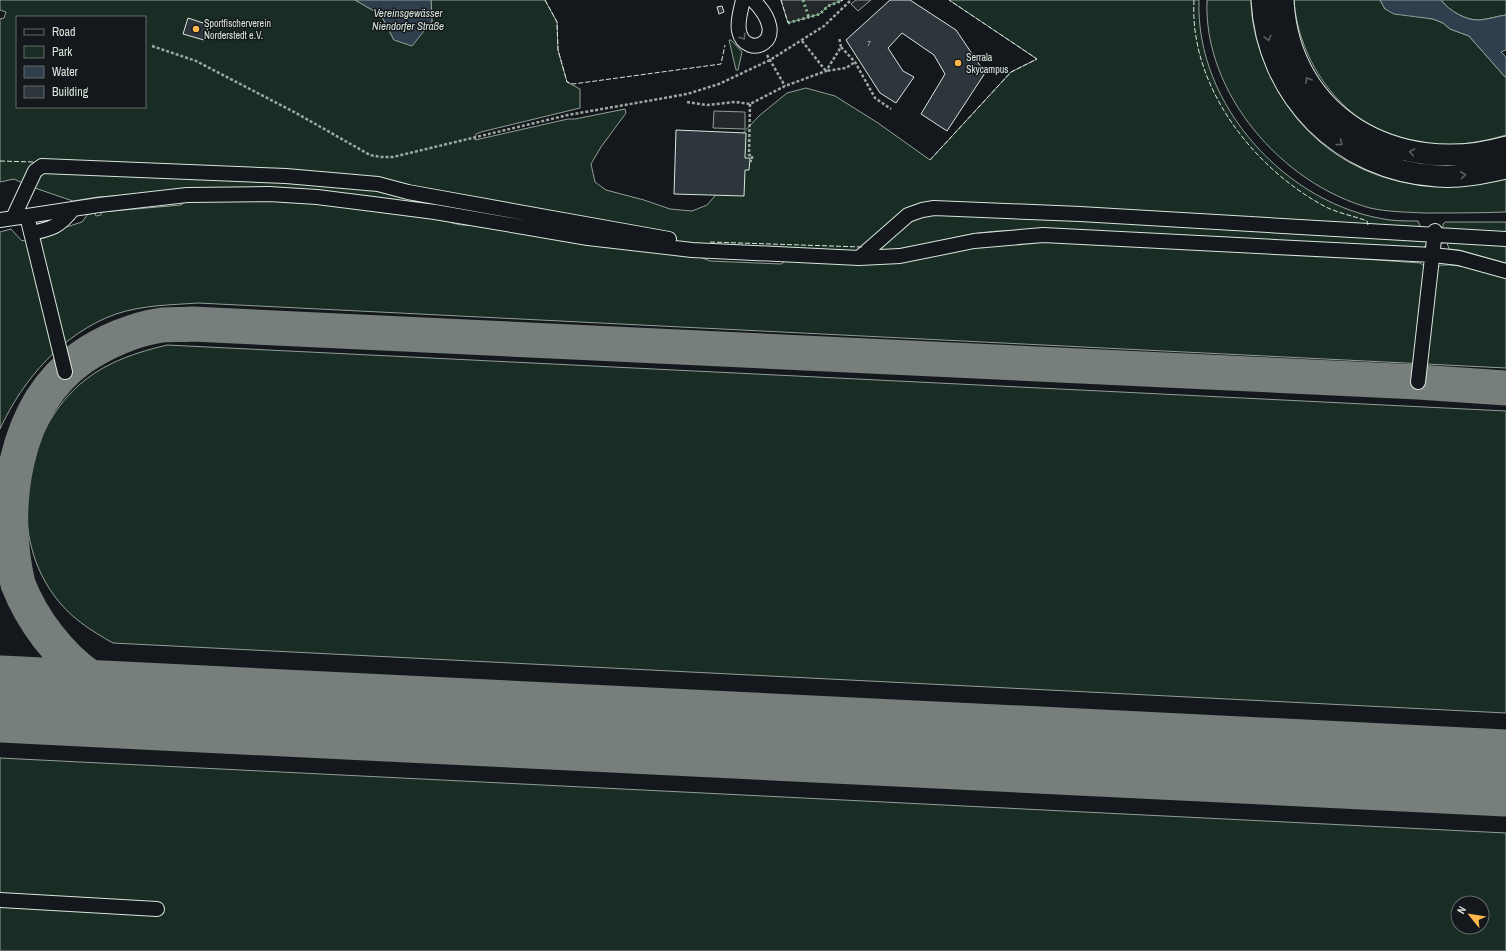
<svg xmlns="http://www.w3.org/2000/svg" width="1506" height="951" font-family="'Archivo Narrow',sans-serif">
  <rect width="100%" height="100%" fill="#14181c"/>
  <path fill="#1a2d24" stroke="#939e99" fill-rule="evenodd" d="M0,0H355L381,15L394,40L432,22L431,0H545L557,22L558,50L567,82L580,89V108L481,132L476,134L475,140L568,119H575L625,109L626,113L601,147L591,164L595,182L606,190L644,200L670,209L692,211L707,205L721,189L739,137L760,115L787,93L806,88L835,96L878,123L930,160L1011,72L1037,59L949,0H1199C1195,105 1287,206 1390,220C1399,221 1409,221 1418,221L1422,230L914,205L857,252L712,247L482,216L187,191L98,197L73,201L29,186L14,179L0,182V19L4,18L6,12L0,10ZM17,17H145V107H17Z
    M1207,0H1251C1251,27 1260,55 1272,79C1316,170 1411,203 1506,179V212C1479,213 1451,213 1424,213C1406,212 1388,212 1370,208C1282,184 1203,93 1207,0Z
    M1294,0H1380L1385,9L1433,19L1443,23L1450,29L1469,36L1506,78V135C1480,143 1449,147 1422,144C1351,134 1299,69 1294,0Z
    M1441,0H1506V15C1498,16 1489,19 1480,20C1467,21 1449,11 1441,0Z
    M731,40L742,52L738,70H736L729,40Z
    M269,199L434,216C448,222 462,228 477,224L692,254L710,261L781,264L787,260L1043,239L1338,254L1348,258L1420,263L1426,267H1438L1441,265C1463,264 1485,272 1506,277V368L198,303C171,305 143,305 116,314C63,333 23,379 0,429V232L11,229L22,241L82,222L88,214L95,213L96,216L101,215V212L181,205L187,200Z
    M915,213L1429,235L1428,243L1423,248L1043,230C1019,230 996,230 972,234C937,241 904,250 869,252Z
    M1445,222H1506V236L1443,233V224Z
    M1446,240L1506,241V263L1459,250L1449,249Z
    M167,345L1506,411V713L113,643C90,630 69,617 53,594C7,530 23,429 85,380C109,361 138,352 167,345Z
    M0,758L1506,833V951H0ZM1458,903H1482V927H1458Z"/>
  <path fill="#24282b" stroke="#939e99" d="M781,0H843L828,6L820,14L788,23Z
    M856,0H871L858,11L851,4Z
    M714,111L745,112V129L713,128Z"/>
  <path fill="#2f3f4d" stroke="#939e99" d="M355,0H431L432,21L412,46L394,40L381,15Z
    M1380,0H1441C1449,11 1467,21 1480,20C1489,19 1498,16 1506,15V50L1501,52L1506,57V78L1469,36L1450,29L1443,23L1433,19L1394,14L1385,9Z"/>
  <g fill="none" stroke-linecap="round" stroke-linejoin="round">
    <path stroke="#767f7c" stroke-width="35" d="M182,708C150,702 119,697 91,678C59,656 32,620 18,584C0,508 13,406 81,358C104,342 134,329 162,325C172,324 182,325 192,324L1418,382L1506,388"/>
    <path stroke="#767f7c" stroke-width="87" d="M0,699L1506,773"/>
  </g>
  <path fill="#2c363c" stroke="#d8e6dc" d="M890,0H910L956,30L985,73L947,131L921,114L945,74L934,55L902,33L888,48L903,71L914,77L896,103L880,93L846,40Z
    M722,6L724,12L719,14L717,7Z
    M188,18L209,25L204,40L183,34Z
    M676,130L746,133L745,158H750L749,170H745L744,196L674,194Z"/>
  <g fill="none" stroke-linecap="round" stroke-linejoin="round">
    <g stroke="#d8e6dc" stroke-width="16">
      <path id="minor" d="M743,0C741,10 737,21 739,31C745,61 795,42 753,0
        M27,216L65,372
        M13,218L35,171L42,166L286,176L378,184L408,192L669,239
        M0,220L99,205L187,195L269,194L317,197L365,203L435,212L588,238L692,250L859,258L900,256L974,241L1043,235L1433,255L1459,258L1506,271
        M31,233C52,229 60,226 73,209
        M859,258L908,215L922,210L934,208L1080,214L1506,239
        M1418,382L1435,231
        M0,900L157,909"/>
    </g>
    <g stroke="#d8e6dc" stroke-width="23">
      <path id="highway" d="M1262,0C1267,96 1341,170 1437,176C1460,178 1484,173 1506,168
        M1283,0C1289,118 1398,178 1506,147"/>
    </g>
    <path stroke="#9da8a2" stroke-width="2.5" stroke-dasharray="3 2" stroke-linecap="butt" d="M802,41L826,71L846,68L855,62
      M152,46L196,61L296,113L370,155L381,157H393L568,115L687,94L719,84L770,60L824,26L851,0
      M841,47L855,62L875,98L891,109
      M767,55L785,86
      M687,102L707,105L735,102L750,104L785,86L826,71L841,47L839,37
      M749,161H752V155H749L750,104"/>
    <use href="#minor" stroke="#14181c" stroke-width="14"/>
    <use href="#highway" stroke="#14181c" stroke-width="21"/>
    <path stroke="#8ac095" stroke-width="3" stroke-dasharray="2 3" stroke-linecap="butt" d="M803,0L809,18
      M788,23L820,14L828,6L841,1"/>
    <path stroke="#d8e6dc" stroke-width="1" stroke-dasharray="5 2" stroke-linecap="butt" d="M545,0L557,22L558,50L567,82L573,84L721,64L725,45
      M781,0L788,23
      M1194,0C1189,85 1252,167 1324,206C1337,213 1354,216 1367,221L1368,225
      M841,1L843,0
      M930,160L1011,72L1037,59L949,0
      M0,161L33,162
      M710,242L862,247"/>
  </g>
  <defs><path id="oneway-chevron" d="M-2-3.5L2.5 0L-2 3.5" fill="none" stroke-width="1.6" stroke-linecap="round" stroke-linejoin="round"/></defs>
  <g stroke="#59605f">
    <use href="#oneway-chevron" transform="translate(743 37) rotate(56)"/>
    <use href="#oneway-chevron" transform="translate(1268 38) rotate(76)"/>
    <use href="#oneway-chevron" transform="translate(1308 80) rotate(-120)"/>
    <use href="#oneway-chevron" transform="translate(1340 143) rotate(36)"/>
    <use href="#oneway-chevron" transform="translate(1412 152) rotate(-169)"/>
    <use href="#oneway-chevron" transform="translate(1463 175) rotate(-6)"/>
  </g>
  <g fill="#ffb74d" stroke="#14181c" stroke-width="1.5">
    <circle cx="196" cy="29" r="4"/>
    <circle cx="958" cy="63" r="4"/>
  </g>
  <g text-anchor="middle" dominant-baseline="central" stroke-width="3" stroke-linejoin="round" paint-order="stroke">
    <g font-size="8" fill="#adbab4">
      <text x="869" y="43">7</text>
    </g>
    <g font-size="10" fill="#d8e6dc" stroke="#14181c" text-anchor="start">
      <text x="204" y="23">Sportfischerverein<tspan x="204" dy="12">Norderstedt e.V.</tspan></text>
      <text x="966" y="57">Serrala<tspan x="966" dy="12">Skycampus</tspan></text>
    </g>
    <g font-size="11" font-style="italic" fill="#d8e6dc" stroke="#14181c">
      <text x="408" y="13">Vereinsgewässer<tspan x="408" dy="13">Niendorfer Straße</tspan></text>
    </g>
  </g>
  <rect x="16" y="16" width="130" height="92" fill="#14181c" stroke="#626a69"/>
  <rect x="24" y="29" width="20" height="6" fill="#14181c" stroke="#626a69"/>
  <text x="52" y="36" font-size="12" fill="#d8e6dc">Road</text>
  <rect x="24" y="46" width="20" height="12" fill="#1a2d24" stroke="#626a69"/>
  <text x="52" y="56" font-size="12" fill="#d8e6dc">Park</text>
  <rect x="24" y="66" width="20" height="12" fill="#2f3f4d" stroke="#626a69"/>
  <text x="52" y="76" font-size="12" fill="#d8e6dc">Water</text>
  <rect x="24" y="86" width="20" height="12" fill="#2c363c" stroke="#626a69"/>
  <text x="52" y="96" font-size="12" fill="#d8e6dc">Building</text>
  <g transform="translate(1470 915) rotate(300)"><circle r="19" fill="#14181c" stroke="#626a69"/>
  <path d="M0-3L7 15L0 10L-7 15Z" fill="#ffb74d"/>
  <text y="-6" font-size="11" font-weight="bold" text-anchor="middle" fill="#d8e6dc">N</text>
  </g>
</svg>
